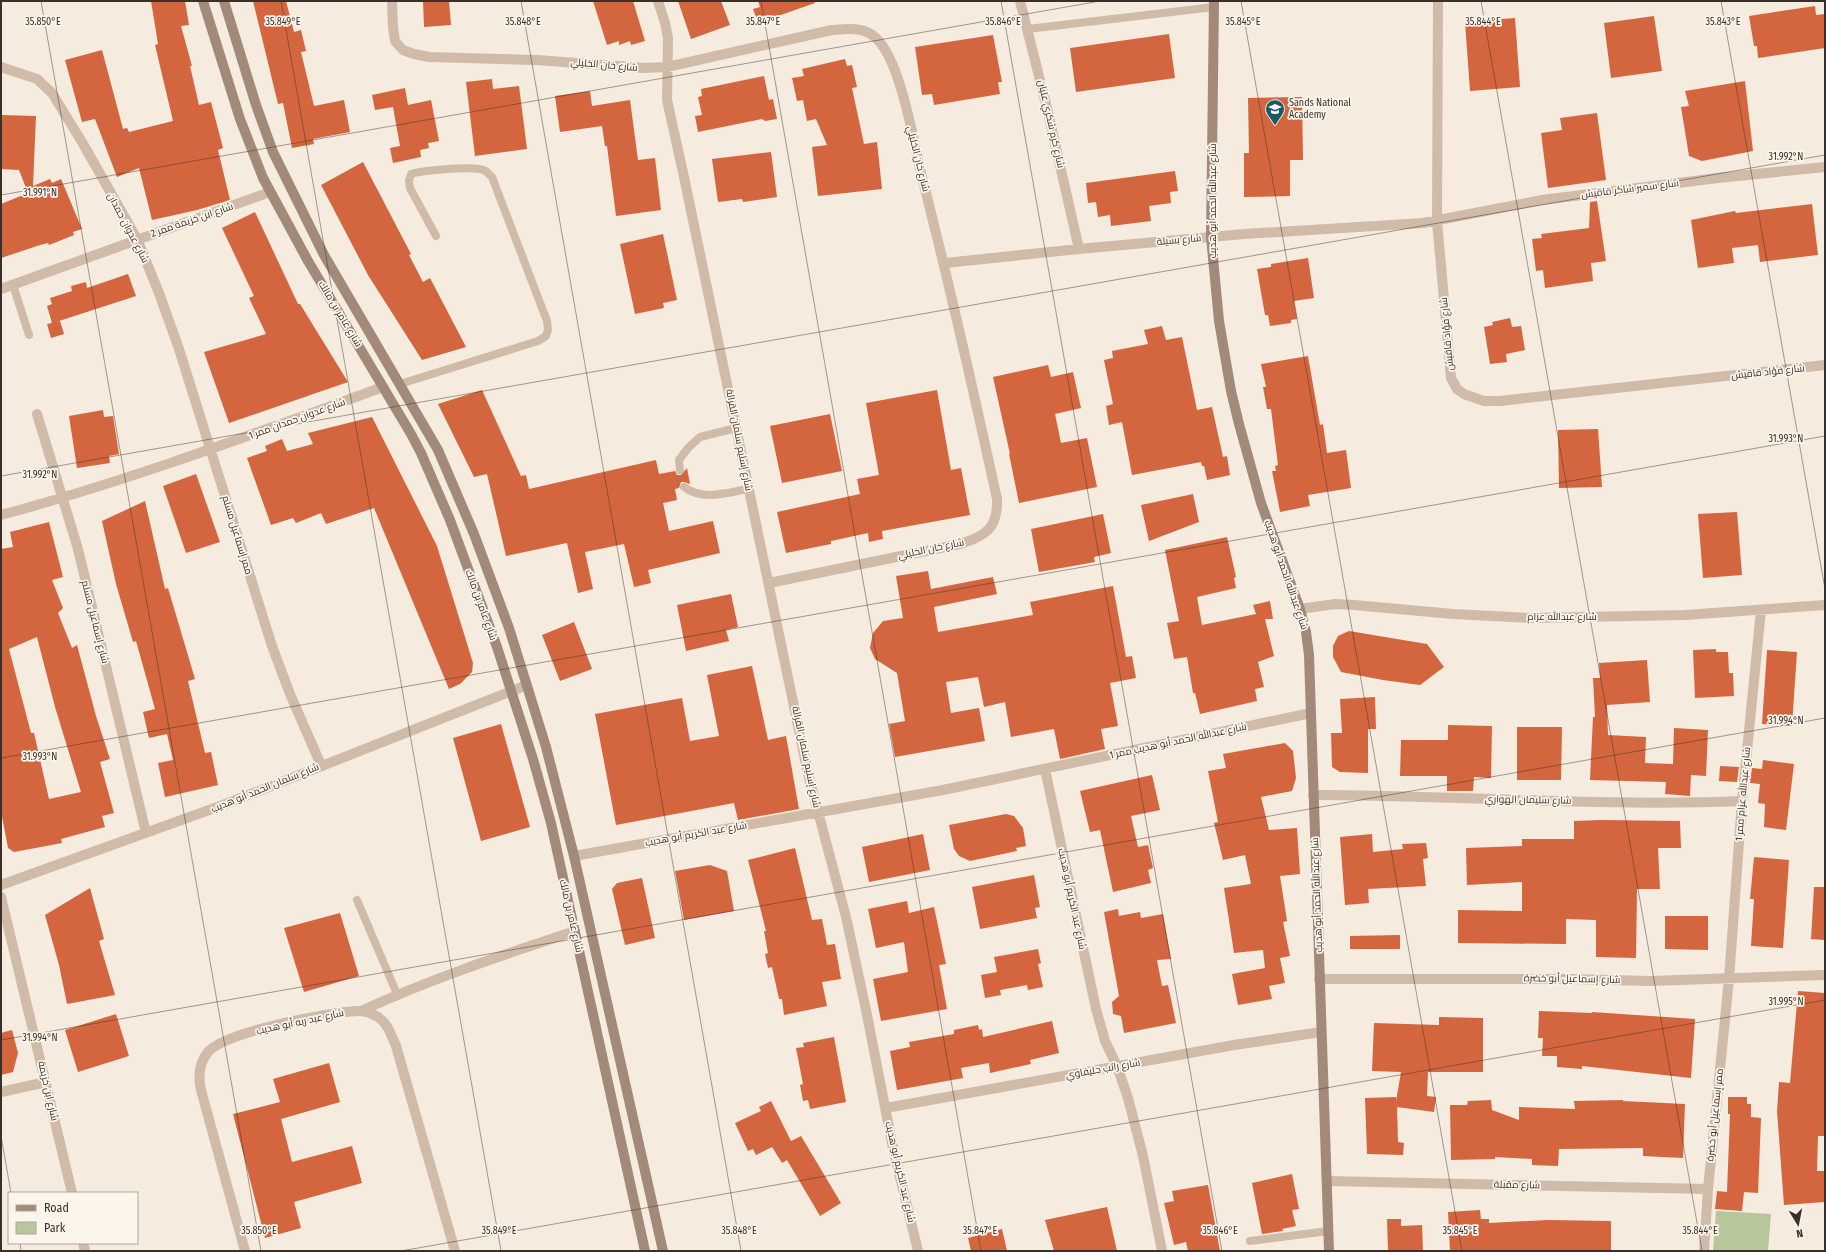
<svg xmlns="http://www.w3.org/2000/svg" width="1826" height="1252" font-family="'Fira Sans Condensed',Cairo,sans-serif">
  <rect width="100%" height="100%" fill="#f5ebde"/>
  <path fill="#b7c69b" d="M1716,1211L1771,1214L1768,1251H1713Z"/>
  <path fill="#d3663e" fill-rule="evenodd" d="M151,1H185L189,25L181,26L192,66H190L199,105L211,102L223,148L218,150L230,200L197,210L152,220L139,168L117,177L95,119L82,122L65,60L102,50L123,129L127,128L129,132L173,121L155,45L158,44Z
    M253,1H286L294,32L301,30L306,51L301,52L314,106L344,100L350,132L313,139L314,144L292,148L283,103L278,104Z
    M423,1H449L451,25L424,27Z
    M593,1H633L645,41L631,45L630,41L619,45V41L607,45Z
    M678,1H721L730,25L691,39Z
    M758,1H814L815,3L758,23L753,9L760,7Z
    M1815,6L1816,15L1825,14V48L1758,58L1757,46H1754L1749,16Z
    M1654,16L1662,71L1611,78L1604,23Z
    M1515,18L1520,87L1470,91L1465,22Z
    M1169,34L1175,78L1076,92L1070,48Z
    M993,35L1002,82H998L1000,94L934,105L932,94L922,95L915,47Z
    M845,59L847,66L852,65L857,87L852,88L864,144L877,142L882,189L818,196L812,147L827,145L816,119L807,121L803,100L797,101L792,78L804,76L802,69Z
    M764,76L769,100L773,99L777,119L765,121L762,119L698,132L695,116L702,115L698,97L702,96L701,89Z
    M492,79L493,89L519,86L527,149L475,156L466,82Z
    M1745,81L1753,151L1702,161L1689,156L1681,107L1689,106L1685,91Z
    M405,88L408,105L431,100L439,141L428,143L429,148L420,150L421,157L393,163L390,148L400,146L393,107L375,110L372,95Z
    M590,91L592,106L630,100L638,160L655,158L661,210L616,216L607,146H605L602,126L560,132L555,96Z
    M1302,97L1303,160H1290V196L1244,197V153H1249L1248,98Z
    M1597,113L1606,180L1548,188L1541,133L1562,130L1560,118Z
    M1,115L36,116L33,186L50,179L52,183L61,179L82,229L73,232L74,235L49,245L48,243L40,245L1,258V204L28,193L19,170L1,169Z
    M771,152L777,197L743,202L742,199L718,202L712,159Z
    M363,162L411,254L409,255L423,282L430,278L466,347L422,360L368,275L321,185Z
    M1175,171L1178,191L1170,192L1171,203L1149,206L1151,221L1111,226L1110,215L1098,217L1096,202L1088,203L1086,183Z
    M1597,201L1606,261L1591,263L1593,281L1545,288L1543,270L1536,271L1532,239L1542,238L1541,234L1589,228L1590,202Z
    M1812,204L1818,255L1760,262L1758,245L1732,248L1734,263L1698,268L1691,220L1735,211L1736,213Z
    M255,212L298,304H300L348,382L229,423L204,352L266,334L249,298L254,296L222,228Z
    M663,234L677,300L663,303L664,308L635,314L620,244Z
    M1308,258L1314,298L1294,301L1297,319L1291,320V323L1270,326L1268,315H1265L1257,269L1271,267V264Z
    M128,274L136,296L56,322L60,321L64,334L51,338L47,324L52,323L47,306L52,304L50,298L72,291L71,286L86,282L87,288Z
    M1510,318L1512,327L1521,326L1525,350L1506,354L1507,362L1490,364L1484,327L1493,325L1492,322Z
    M1162,326L1166,340L1182,337L1197,410L1212,407L1223,457L1227,456L1230,475L1207,480L1204,466H1202L1201,462L1132,475L1122,422L1109,425L1106,406L1113,404L1104,360L1113,358L1112,351L1148,344L1144,330Z
    M1308,356L1320,425L1323,424L1327,453L1346,450L1351,488L1308,495L1310,506L1280,512L1272,471H1276L1275,466L1278,465L1271,409H1267L1263,387H1266L1261,364Z
    M1048,365L1051,377L1073,372L1081,408L1055,414L1061,443L1087,438L1097,487L1019,503L1009,454H1010L993,377Z
    M482,390L521,476L526,475L529,489L656,460L659,474L675,471L677,475H681L687,468L690,484L684,482H681L679,488L675,489L677,500L663,503L669,531L713,521L720,553L648,570L651,583L634,587L624,544L585,552L593,589L578,593L567,543L506,556L487,474L474,477L438,404Z
    M937,390L951,470L961,468L970,515L882,531L883,539L869,542L868,533L831,541V544L786,553L777,512L860,494L857,479L879,475L866,403Z
    M103,410L104,417L113,416L119,454L109,456L110,463L77,468L69,416Z
    M830,414L842,471L782,483L770,426Z
    M372,417L437,546L473,663L472,672L460,684L449,689L374,508L326,524L321,513L296,523L293,518L271,525L247,458L267,451L265,446L282,439L287,451L313,444L308,433Z
    M1598,429L1602,487L1559,488L1558,430Z
    M196,474L220,542L186,553L163,486Z
    M1193,494L1199,522L1149,541L1141,505Z
    M145,501L165,589L168,588L195,679L188,681L205,753L211,752L218,785L165,797L158,763L173,760L167,734L149,738L143,712L155,709L136,641L133,642L116,584L102,521Z
    M1737,512L1742,575L1703,578L1698,514Z
    M1103,514L1111,553L1094,557L1095,562L1039,572L1031,529Z
    M49,522L63,577L52,580L63,608L58,613L72,648L77,645L96,716L110,759L100,762L114,813L102,816L105,827L61,839L62,843L14,852L8,848L1,811V549L13,547L10,532ZM37,637L55,707L81,792L49,799L34,733H31L9,649Z
    M1227,537L1236,577L1234,578L1236,588L1197,597L1202,625L1256,614L1253,605L1270,601L1273,619H1265L1274,656L1258,662L1264,687L1255,689L1257,701L1200,714L1195,693H1193L1187,657L1174,659L1167,623L1179,621L1165,550Z
    M928,571L931,589L993,577L997,594L934,607L938,632L1033,615L1030,602L1113,586L1126,657L1132,656L1136,678L1110,683L1118,726L1101,729L1105,749L1060,759L1054,729L1011,737L1005,702L984,707L978,677L946,682L951,713L979,708L985,741L895,757L889,724L905,721L897,673L875,659L870,648L873,633L883,621L903,618L896,576Z
    M731,594L738,627L726,630L729,641L686,651L677,605Z
    M574,622L592,669L560,681L542,635Z
    M1349,631L1427,644L1444,667L1420,685L1383,680L1341,672L1333,657V646L1338,636Z
    M1716,649V652H1728L1729,673H1733L1734,696L1695,698L1693,650Z
    M1767,650L1797,652L1792,726L1762,724Z
    M1647,660L1650,702L1607,705L1608,735L1646,737L1645,763L1673,764L1674,728L1708,730L1706,776L1691,775L1690,796L1665,794L1666,782L1590,780L1593,717H1595L1593,678H1600L1599,663Z
    M752,666L768,740L786,736L799,809L738,820L734,803L616,825L595,714L682,698L690,741L719,736L707,675Z
    M1375,697L1376,729H1368V773L1340,772L1332,767L1331,733H1342L1340,699Z
    M501,724L530,827L481,841L453,738Z
    M1448,725L1492,726L1491,778L1474,777L1473,791H1447V776H1400L1401,740H1448Z
    M1517,727H1562L1561,780H1517Z
    M1285,743L1293,751L1296,778L1292,791L1261,797L1269,830L1297,828L1300,874L1280,876L1287,921L1283,922L1290,956L1280,958L1285,983L1269,986L1272,999L1238,1005L1232,974L1265,968L1263,950L1234,953L1224,888L1251,884L1245,855L1223,860L1214,823L1218,822L1208,771L1226,768L1223,754Z
    M1763,760L1794,764L1786,830L1764,827L1765,804L1758,803L1760,784L1750,783L1752,768L1762,769Z
    M1720,766L1739,767L1737,782L1719,781Z
    M1152,775L1160,810L1131,816L1138,847L1148,845L1153,868L1148,870L1151,883L1113,892L1100,830L1090,832L1080,791Z
    M1006,814L1014,816L1023,828L1026,846L1016,848L1017,851L970,861L959,856L954,849L949,825Z
    M1600,820L1680,821L1681,848H1658L1660,889H1637L1636,958L1596,957V920L1566,919V944L1458,943V910L1522,911V882L1467,885L1466,848L1522,846V839H1574V821Z
    M923,834L930,870L869,882L862,847Z
    M1372,834L1373,852L1403,849L1402,844L1426,843L1428,858L1423,859L1426,886L1368,889L1369,903L1345,905L1340,837Z
    M795,848L812,920L822,919L827,945L835,944L841,979L822,982L827,1006L784,1015L782,999H779L772,967L768,968L765,954L768,953L764,931H766L748,860Z
    M1754,857L1789,860L1783,948L1751,946L1754,899H1750Z
    M710,865L727,871L734,911L684,920L675,871Z
    M1034,875L1040,907L1035,908L1037,918L980,929L972,887Z
    M642,878L655,938L625,945L612,889L617,883Z
    M1814,887H1825L1824,940L1811,939Z
    M90,888L104,939L99,941L115,995L67,1004L59,965L45,915Z
    M907,901L909,913L934,907L946,964L939,965L947,1009L881,1021L873,979L908,972L904,942L876,948L868,909Z
    M1118,909L1119,916L1140,912L1141,918L1163,914L1171,959L1157,960L1162,986L1168,985L1176,1023L1124,1033L1121,1016L1113,1014L1112,1002L1119,996L1104,912Z
    M340,913L359,976L304,992L284,928Z
    M1665,916H1708V950L1665,949Z
    M1400,935V949H1350V936Z
    M1038,949L1041,963L1038,964L1043,987L1028,990L1027,985L1000,990L1001,995L985,998L981,975L997,972L994,957Z
    M1798,991L1825,993V1136H1818L1817,1171H1825V1202L1784,1205L1777,1111L1779,1082L1790,1083Z
    M1539,1011L1592,1013V1012L1695,1019L1691,1078L1582,1066V1069L1557,1067V1056H1542L1543,1038H1538Z
    M116,1014L129,1056L78,1072L65,1030Z
    M1439,1017L1483,1018V1072H1428L1427,1096L1436,1097L1434,1112L1397,1107L1398,1142L1404,1143L1403,1155L1367,1154L1365,1098L1396,1097V1101L1401,1072L1372,1071L1374,1023L1439,1025Z
    M1052,1021L1059,1053L1030,1060L1031,1064L990,1073L989,1063L961,1068L963,1078L897,1090L890,1051L910,1047L909,1042L954,1034V1030L978,1025L979,1030L982,1029L983,1037Z
    M12,1030L18,1053L13,1072L1,1075V1033Z
    M834,1037L846,1102L810,1109L808,1100L803,1101L800,1085L803,1084L796,1048L804,1047L803,1043Z
    M329,1063L340,1102L281,1119L292,1162L352,1146L362,1183L294,1202L301,1228L265,1238L233,1114L280,1102L273,1079Z
    M1728,1097H1747V1104H1751V1117L1761,1118L1758,1193L1744,1192L1742,1211L1715,1209L1717,1191L1727,1192L1730,1114H1728Z
    M1491,1100L1492,1110L1519,1120V1107L1575,1109L1574,1101L1623,1100V1101L1685,1104L1683,1158L1643,1156V1148L1559,1149L1558,1166L1532,1165V1159L1495,1157V1159L1451,1160L1450,1105H1467L1468,1101Z
    M771,1101L791,1141L801,1136L841,1203L820,1216L787,1160L782,1163L772,1147L756,1155L753,1149L748,1151L735,1123L761,1111L759,1107Z
    M1292,1174L1299,1209L1292,1210L1296,1226L1282,1229L1283,1231L1262,1234L1252,1183Z
    M1208,1185L1220,1251H1188L1186,1242L1174,1245L1164,1203L1174,1201L1172,1191Z
    M1107,1207L1117,1251H1054L1045,1220Z
    M1480,1210L1481,1219H1489V1223L1548,1220L1611,1221V1251H1450L1448,1212Z
    M1387,1219H1401V1226L1422,1225L1423,1251H1388Z
    M1002,1229L1007,1251H971L968,1238Z"/>
  <g fill="none" stroke-linecap="round" stroke-linejoin="round">
    <path stroke="#cfbba8" stroke-width="8" d="M1028,29L1214,7
      M13,285L29,335
      M400,384L538,341L546,336L548,330L547,321L492,177C488,173 485,169 479,169C466,167 423,170 411,174L409,181L410,188L436,236
      M680,470L679,460L688,448L700,437L736,428
      M684,487C703,501 726,493 748,489
      M357,900L397,994
      M1250,1241L1328,1231"/>
    <path stroke="#cfbba8" stroke-width="10" d="M392,1L393,27L395,41L403,50L414,54L429,57L537,60L644,68L667,67L832,30C847,29 865,26 877,39C902,64 914,146 923,181C950,287 974,393 997,499C998,528 986,536 960,544L769,583
      M658,1L665,23L668,38L667,100L684,177L808,774L846,917L866,1010L893,1148L918,1251
      M1020,1L1047,108L1079,249
      M1438,1L1437,221L1451,378L1457,389L1464,394L1484,401H1500L1825,365
      M1,67L37,79L52,93L82,142L137,239L159,293L179,349L272,646L290,694L321,765
      M945,263L1079,249L1244,234L1423,223L1542,200L1718,178L1825,167
      M1,289L270,192
      M37,414L78,549L146,833
      M1,515C131,480 256,433 383,387
      M1300,609L1335,604L1354,605L1453,614L1531,618L1581,617L1685,615L1825,605
      M1045,769L1096,1009L1105,1041L1117,1066L1128,1098L1143,1156L1162,1251
      M1313,795C1456,795 1599,807 1742,801
      M574,856L943,790L1311,713
      M1,885L223,805L527,685
      M1,897L72,1193
      M1319,979H1573L1650,981L1825,975
      M361,1011C430,979 503,955 575,931
      M1,1092L46,1082
      M886,1108L1234,1045L1321,1032
      M1327,1181L1708,1189
      M83,1243L85,1251
      M245,1251L201,1090C198,1077 199,1063 208,1052C225,1032 332,1011 360,1011C364,1011 370,1013 374,1015C387,1020 391,1035 396,1046L455,1251
      M1704,1251L1708,1189L1729,979L1742,801L1761,610"/>
    <path stroke="#a38979" stroke-width="10" d="M203,1L240,119L263,178L308,261L411,434L421,453L450,520L497,647L533,759L551,823L645,1251
      M224,1L256,105L273,152L324,255L438,450L474,534L509,628L546,747L574,856L663,1251
      M1214,1L1211,237L1219,321L1231,391L1239,424L1261,503L1300,609L1306,632L1309,655L1329,1251"/>
  </g>
  <path fill="none" stroke="#3b2f29" stroke-width="1" stroke-opacity="0.45" d="M41,1L261,1251M281,1L501,1251M521,1L741,1251M761,1L981,1251M1001,1L1222,1251M1241,1L1462,1251M1481,1L1702,1251M1721,1L1825,589M1,195L1100,1M1,476L1825,155M1,758L1825,436M1,1040L1825,718M1,1136L11,1193M20,1243L21,1251M401,1251L1825,1000"/>
  <defs>
    <g id="school-pin" transform="scale(1)"><path d="M0 17L-7.5 6A9.5 9.5 0 1 1 7.5 6Z" fill="#195b62" stroke="#fcf5eb"/><path d="M0-5L7-2L0 1L-7-2ZM-4 1L0 2.5L4 1V4Q0 6-4 4Z" fill="#fff"/></g>
  </defs>
  <g fill-rule="evenodd">
    <use href="#school-pin" x="1275" y="109"/>
  </g>
  <g text-anchor="middle" dominant-baseline="central" stroke-width="3.5" stroke-linejoin="round" paint-order="stroke">
    <g font-size="10" fill="#3b2f29" stroke="#fcf5eb">
      <text transform="translate(604 65) rotate(5)">شارع خان الخليلي</text>
      <text transform="translate(1051 124) rotate(77)">شارع كرم شكري عليان</text>
      <text transform="translate(918 159) rotate(76)">شارع خان الخليلي</text>
      <text transform="translate(1630 189) rotate(-7)">شارع سمير شاكر قاقيش</text>
      <text transform="translate(1213 201) rotate(-90)">شارع عبدالله الحمد أبو هديب</text>
      <text transform="translate(192 220) rotate(-19)">شارع ابن خزيمة ممر 2</text>
      <text transform="translate(128 228) rotate(62)">شارع عدوان حمدان</text>
      <text transform="translate(1179 240) rotate(-5)">شارع بسيلة</text>
      <text transform="translate(340 314) rotate(59)">شارع عامر بن مالك</text>
      <text transform="translate(1447 334) rotate(-95)">شارع فؤاد قاقيش</text>
      <text transform="translate(1768 372) rotate(-6)">شارع فؤاد قاقيش</text>
      <text transform="translate(297 419) rotate(-20)">شارع عدوان حمدان ممر 1</text>
      <text transform="translate(739 440) rotate(79)">شارع إسليم سلمان القرالة</text>
      <text transform="translate(237 535) rotate(73)">ممر إسماعيل مسلم</text>
      <text transform="translate(931 549) rotate(-12)">شارع خان الخليلي</text>
      <text transform="translate(1286 575) rotate(71)">شارع عبدالله الحمد أبو هديب</text>
      <text transform="translate(481 605) rotate(70)">شارع عامر بن مالك</text>
      <text x="1562" y="617">شارع عبدالله عزام</text>
      <text transform="translate(95 622) rotate(76)">شارع إسماعيل مسلم</text>
      <text transform="translate(1178 741) rotate(-12)">شارع عبدالله الحمد أبو هديب ممر 1</text>
      <text transform="translate(806 757) rotate(78)">شارع إسليم سلمان القرالة</text>
      <text transform="translate(265 788) rotate(-22)">شارع سلمان الحمد أبو هديب</text>
      <text transform="translate(1743 794) rotate(-85)">شارع عبدالله عزام ممر 1</text>
      <text transform="translate(1528 800) rotate(1)">شارع سليمان الهواري</text>
      <text transform="translate(696 834) rotate(-10)">شارع عبد الكريم أبو هديب</text>
      <text transform="translate(1317 895) rotate(-92)">شارع عبدالله الحمد أبو هديب</text>
      <text transform="translate(1072 899) rotate(78)">شارع عبد الكريم أبو هديب</text>
      <text transform="translate(571 916) rotate(77)">شارع عامر بن مالك</text>
      <text transform="translate(1572 979) rotate(1)">شارع إسماعيل أبو خضرة</text>
      <text transform="translate(300 1022) rotate(-12)">شارع عبد ربه أبو هديب</text>
      <text transform="translate(1103 1069) rotate(-10)">شارع راتب حليفاوي</text>
      <text transform="translate(48 1091) rotate(77)">شارع ابن خزيمة</text>
      <text transform="translate(1715 1115) rotate(-84)">ممر إسماعيل أبو خضرة</text>
      <text transform="translate(900 1172) rotate(77)">شارع عبد الكريم أبو هديب</text>
      <text transform="translate(1517 1185) rotate(1)">شارع مقبلة</text>
    </g>
    <g font-size="10" fill="#3b2f29" stroke="#fcf5eb" text-anchor="start">
      <text x="1289" y="103">Sands National<tspan x="1289" dy="12">Academy</tspan></text>
    </g>
  </g>
  <g font-size="10" text-anchor="middle" fill="#3b2f29" stroke="#fcf5eb" stroke-width="3.5" stroke-linejoin="round" paint-order="stroke">
    <text x="43" y="25">35.850°E</text>
    <text x="283" y="25">35.849°E</text>
    <text x="523" y="25">35.848°E</text>
    <text x="763" y="25">35.847°E</text>
    <text x="1003" y="25">35.846°E</text>
    <text x="1243" y="25">35.845°E</text>
    <text x="1483" y="25">35.844°E</text>
    <text x="1723" y="25">35.843°E</text>
    <text x="1786" y="160">31.992°N</text>
    <text x="40" y="196">31.991°N</text>
    <text x="1786" y="442">31.993°N</text>
    <text x="40" y="478">31.992°N</text>
    <text x="1786" y="724">31.994°N</text>
    <text x="40" y="760">31.993°N</text>
    <text x="1786" y="1005">31.995°N</text>
    <text x="40" y="1041">31.994°N</text>
    <text x="259" y="1234">35.850°E</text>
    <text x="499" y="1234">35.849°E</text>
    <text x="739" y="1234">35.848°E</text>
    <text x="980" y="1234">35.847°E</text>
    <text x="1220" y="1234">35.846°E</text>
    <text x="1460" y="1234">35.845°E</text>
    <text x="1700" y="1234">35.844°E</text>
  </g>
  <rect width="1826" height="1252" fill="none" stroke="#3b2f29" stroke-width="4"/>
  <rect x="8" y="1192" width="130" height="52" fill="#fcf5eb" stroke="#afa69d"/>
  <rect x="16" y="1205" width="20" height="6" fill="#a38979" stroke="#afa69d"/>
  <text x="44" y="1212" font-size="12" fill="#3b2f29">Road</text>
  <rect x="16" y="1222" width="20" height="12" fill="#b7c69b" stroke="#afa69d"/>
  <text x="44" y="1232" font-size="12" fill="#3b2f29">Park</text>
  <g transform="translate(1798 1224) rotate(170)" stroke="#fcf5eb" stroke-width="3" paint-order="stroke">
  <path d="M0-3L7 15L0 10L-7 15Z" fill="#3b2f29"/>
  <text y="-6" font-size="11" font-weight="bold" text-anchor="middle" fill="#3b2f29">N</text>
  </g>
</svg>
